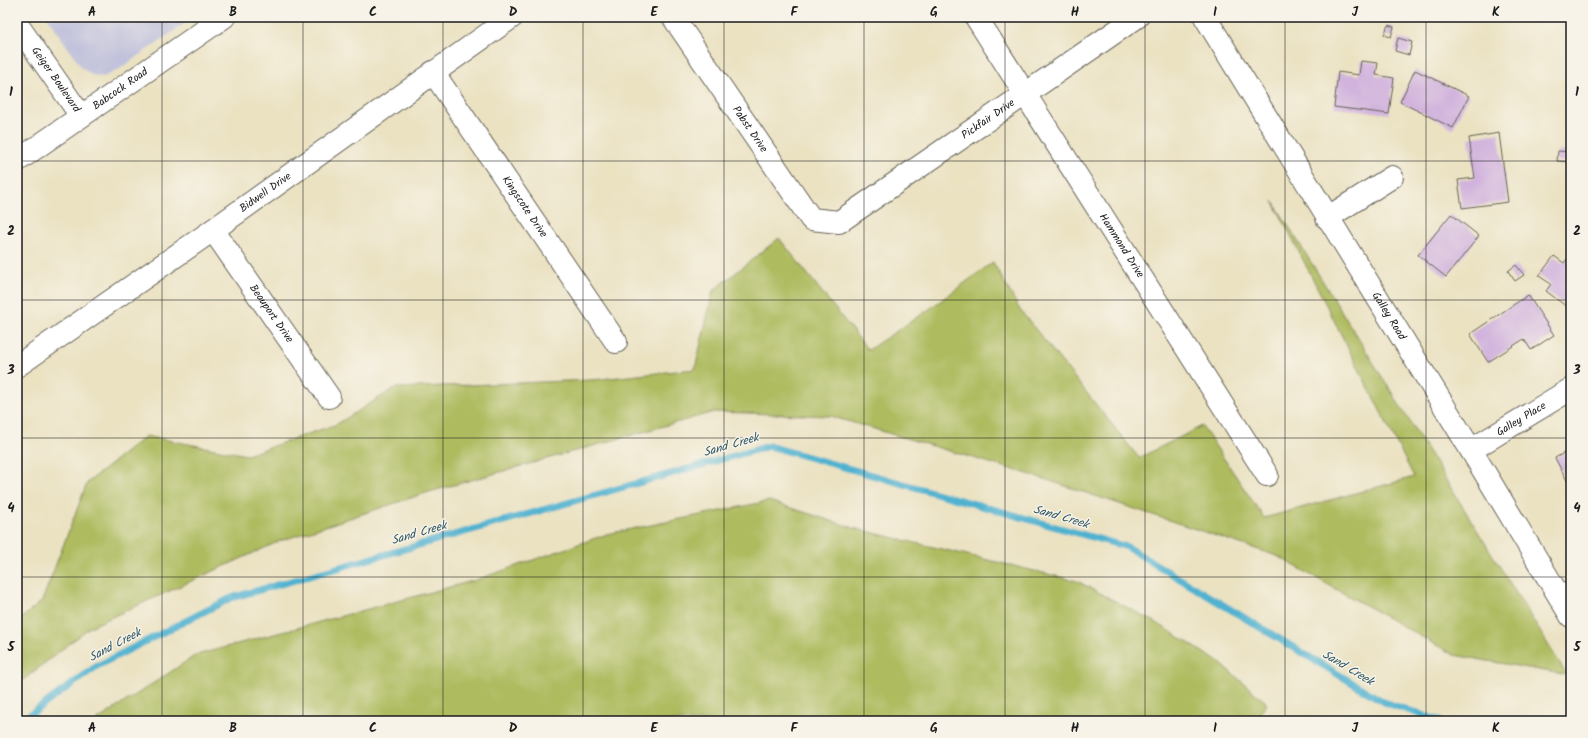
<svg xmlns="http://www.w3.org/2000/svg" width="1588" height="738" font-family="Kalam,sans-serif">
  <rect width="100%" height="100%" fill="#f7f3e8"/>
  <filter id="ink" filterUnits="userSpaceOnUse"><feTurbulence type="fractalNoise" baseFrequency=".025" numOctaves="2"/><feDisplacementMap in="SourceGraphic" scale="8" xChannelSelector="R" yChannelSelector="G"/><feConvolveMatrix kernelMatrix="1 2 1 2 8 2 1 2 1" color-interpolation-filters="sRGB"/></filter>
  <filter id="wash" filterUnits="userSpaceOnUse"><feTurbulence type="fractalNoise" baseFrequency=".012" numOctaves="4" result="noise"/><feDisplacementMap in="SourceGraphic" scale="16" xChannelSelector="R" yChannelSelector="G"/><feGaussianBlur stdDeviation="0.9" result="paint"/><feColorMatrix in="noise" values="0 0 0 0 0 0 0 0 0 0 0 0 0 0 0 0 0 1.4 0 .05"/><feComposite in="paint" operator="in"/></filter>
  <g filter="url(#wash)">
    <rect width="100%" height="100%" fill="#ebe2c2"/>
    <path fill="#c2c2dc" d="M47,17H194L118,70L103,77L92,75L82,68Z"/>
    <path fill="#aebb5e" stroke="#656c3d" d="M1273,201L1567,675L1454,655L1277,556L1038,477L830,416L714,412L429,492L280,541L90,627L17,685V622L42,601L87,483L146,436L247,455L337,424L395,388L591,380L695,369L713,291L779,238L868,350L928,310L993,262L1020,310L1139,458L1202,426L1264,518L1414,477Z
      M769,501L857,529L1077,581L1157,623L1220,663L1267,703L1254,721H96L196,655L476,580L607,534Z"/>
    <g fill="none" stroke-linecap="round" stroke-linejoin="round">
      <path stroke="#51b2d0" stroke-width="7" d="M21,721L97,666L231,598L769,446L1127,547L1384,702L1440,721"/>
    </g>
    <g id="blocks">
      <path fill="#d1b3dd" d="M1388,25L1394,27L1391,37L1384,35Z
        M1398,38L1412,42L1409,55L1395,51Z
        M1361,61L1378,63L1376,75L1394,78L1389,114L1334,107L1338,72L1359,75Z
        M1415,70L1469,96L1453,128L1400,102Z
        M1499,133L1508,202L1462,208L1458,180L1475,178L1469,138Z
        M1558,151L1571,152V162L1557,161Z
        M1451,214L1479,236L1446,277L1418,255Z
        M1571,254V310L1546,291L1551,284L1539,276L1554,256L1564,263Z
        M1516,265L1524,275L1515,281L1508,271Z
        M1528,295L1554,335L1531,350L1524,339L1488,362L1470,334Z
        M1571,449V488L1555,458Z"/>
    </g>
  </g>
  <g filter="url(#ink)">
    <use href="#blocks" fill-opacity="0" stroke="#646156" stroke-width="1"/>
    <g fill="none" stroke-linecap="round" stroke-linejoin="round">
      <g stroke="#646156" stroke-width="24">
        <g id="minor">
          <path id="s1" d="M673,17L811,219L839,222L1137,17"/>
          <path id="s2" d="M976,17L1267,475"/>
          <path id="s3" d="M17,24L81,116"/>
          <path id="s4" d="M433,72L616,342"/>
          <path id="s5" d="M17,161L224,17"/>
          <path d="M1327,218L1392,177"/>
          <path id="s6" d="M213,230L329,397"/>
          <path id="s7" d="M17,366L213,230L512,17"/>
          <path id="s8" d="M1471,450L1571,389"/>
        </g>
      </g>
      <g stroke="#646156" stroke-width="24">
        <g id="major">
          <path id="s9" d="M1205,17L1471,450L1571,616"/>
        </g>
      </g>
      <use href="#minor" stroke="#fff" stroke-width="22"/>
      <use href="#major" stroke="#fff" stroke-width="22"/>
    </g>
  </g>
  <path fill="none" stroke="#1c1c1c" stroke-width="1" stroke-opacity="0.55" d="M162,17V721M303,17V721M443,17V721M583,17V721M724,17V721M864,17V721M1005,17V721M1145,17V721M1285,17V721M1426,17V721M17,161H1571M17,300H1571M17,438H1571M17,577H1571"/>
  <g text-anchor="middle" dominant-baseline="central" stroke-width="3" stroke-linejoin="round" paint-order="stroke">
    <g font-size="11" fill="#1c1c1c" stroke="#f7f3e8">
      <text stroke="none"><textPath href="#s3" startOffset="68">Geiger Boulevard</textPath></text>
      <text stroke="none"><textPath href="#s5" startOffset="126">Babcock Road</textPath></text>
      <text stroke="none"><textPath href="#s1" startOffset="454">Pickfair Drive</textPath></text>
      <text stroke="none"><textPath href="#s1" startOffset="136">Pabst Drive</textPath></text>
      <text stroke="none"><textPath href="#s7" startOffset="303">Bidwell Drive</textPath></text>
      <text stroke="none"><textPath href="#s4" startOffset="163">Kingscote Drive</textPath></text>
      <text stroke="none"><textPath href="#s2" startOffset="271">Hammond Drive</textPath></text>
      <text stroke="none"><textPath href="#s6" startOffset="102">Beauport Drive</textPath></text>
      <text stroke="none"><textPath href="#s9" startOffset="351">Galley Road</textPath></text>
      <text stroke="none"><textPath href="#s8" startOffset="59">Galley Place</textPath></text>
    </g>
    <g font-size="12" font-style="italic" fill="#315864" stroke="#f7f3e8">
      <text transform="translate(731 445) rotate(-16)">Sand Creek</text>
      <text transform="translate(1061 517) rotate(16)">Sand Creek</text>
      <text transform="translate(419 533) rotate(-16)">Sand Creek</text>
      <text transform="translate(115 645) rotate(-28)">Sand Creek</text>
      <text transform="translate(1348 668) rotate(31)">Sand Creek</text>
    </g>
  </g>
  <rect width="1588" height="738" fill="none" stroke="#f7f3e8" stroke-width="44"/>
  <rect x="22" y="22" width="1544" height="694" fill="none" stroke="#1c1c1c" stroke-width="1.5"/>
  <g font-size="13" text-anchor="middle" font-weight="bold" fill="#1c1c1c">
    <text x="92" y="16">A</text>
    <text x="233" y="16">B</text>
    <text x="373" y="16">C</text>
    <text x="513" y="16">D</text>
    <text x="654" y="16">E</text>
    <text x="794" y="16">F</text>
    <text x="934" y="16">G</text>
    <text x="1075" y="16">H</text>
    <text x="1215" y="16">I</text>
    <text x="1355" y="16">J</text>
    <text x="1496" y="16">K</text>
    <text x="11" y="96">1</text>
    <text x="1577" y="96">1</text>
    <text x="11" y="235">2</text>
    <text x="1577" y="235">2</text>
    <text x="11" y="374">3</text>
    <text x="1577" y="374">3</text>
    <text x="11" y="512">4</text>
    <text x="1577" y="512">4</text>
    <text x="11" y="651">5</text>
    <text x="1577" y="651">5</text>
    <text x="92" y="732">A</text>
    <text x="233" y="732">B</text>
    <text x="373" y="732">C</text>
    <text x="513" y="732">D</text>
    <text x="654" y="732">E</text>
    <text x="794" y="732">F</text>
    <text x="934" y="732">G</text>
    <text x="1075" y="732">H</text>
    <text x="1215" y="732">I</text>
    <text x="1355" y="732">J</text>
    <text x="1496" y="732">K</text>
  </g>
</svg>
